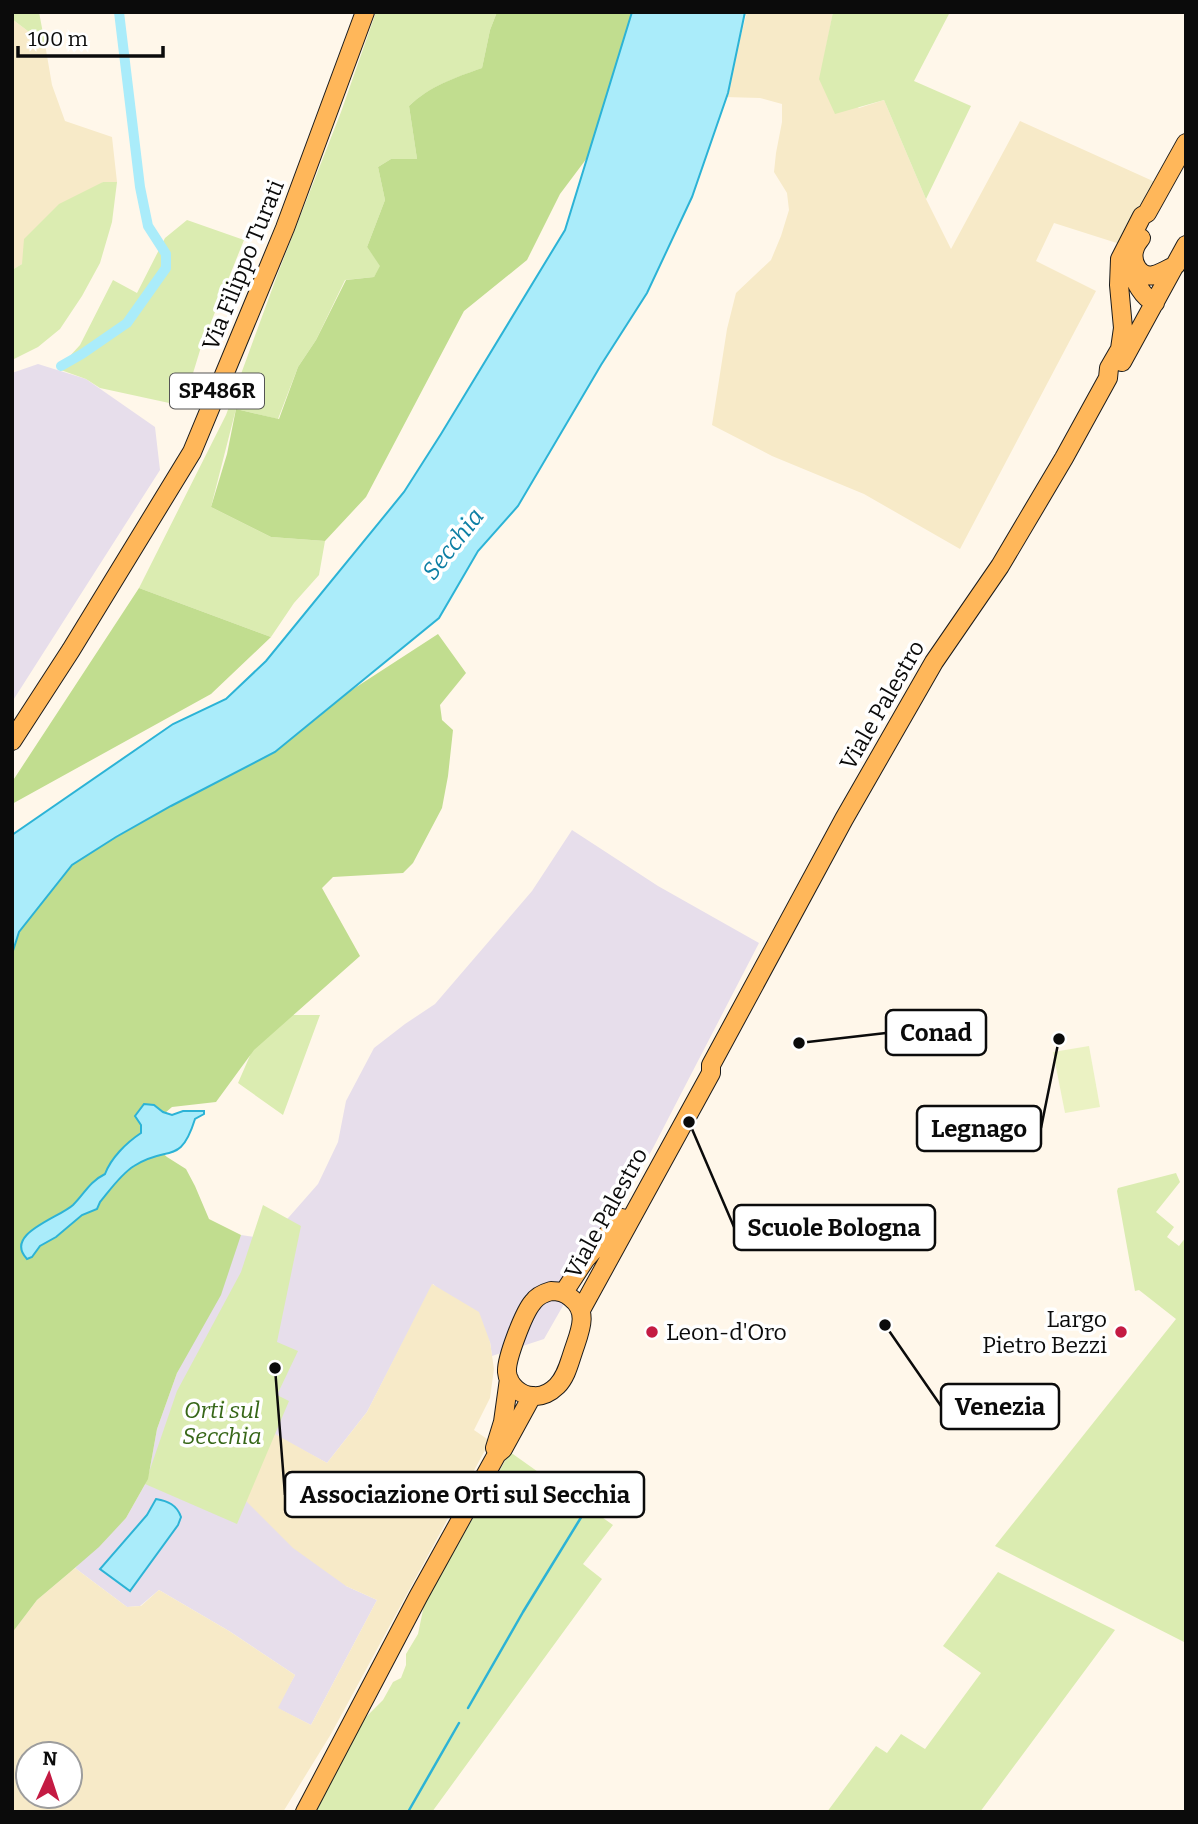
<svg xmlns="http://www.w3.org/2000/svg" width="1198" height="1824" font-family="Bitter,serif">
  <rect width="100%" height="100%" fill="#fff7ea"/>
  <path fill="#e7deeb" d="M38,364L86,379L155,427L160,470L12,702V373Z
    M572,830L658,886L759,943L653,1148L544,1339L492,1356L490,1342L433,1284L367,1412L327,1463L275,1435L346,1586L377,1600L311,1725L277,1708L295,1675L229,1631L159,1590L140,1606L127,1607L75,1568L126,1518L148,1479L157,1429L177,1373L241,1235L267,1239L289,1217L318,1184L338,1142L346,1101L374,1048L405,1024L435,1004L532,891Z"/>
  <path fill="#f7eac8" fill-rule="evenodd" d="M747,12H833L820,79L859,108L884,100L926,199L951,249L1020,121L1155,182L1123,245L1054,223L1036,261L1096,291L960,549L864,494L772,456L712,425L727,329L736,293L771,260L781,236L789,210L787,193L774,172L776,153L782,122V104L760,98L725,97Z
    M12,19L45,44L52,85L65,121L112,137L117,182H103L22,264L12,270Z
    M432,1284L479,1312L490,1342L494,1369L490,1398L474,1430L490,1441L331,1734L283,1812H12V1633L37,1600L75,1568L127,1607L141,1606L159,1590L229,1631L295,1675L278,1708L311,1725L377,1600L346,1586L293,1548L243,1498L275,1434L327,1463L367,1412ZM28,1754H70V1796H28Z"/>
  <path fill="#dbecb1" d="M12,12H39L45,44L12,19Z
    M376,12H497L490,30L482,68C455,78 430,86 409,106L417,159H391L378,167L385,200L367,247L381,266L374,277L345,280L316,340L298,367L278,419L236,409L211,507L271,537L325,541L319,575L294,603L271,637L139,588L226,415L278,273L341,112Z
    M833,12H950L914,81L971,106L926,199L884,100L835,114L819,79Z
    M103,182H117L112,222L100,263L82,296L60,329L38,347L12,360V270L22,264L24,239L59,204Z
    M187,220L244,240L201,347L183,406L100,388L86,379L58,369L80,345L113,280L137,293L165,238Z
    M286,1015H320L283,1115L238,1083L259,1035Z
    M1176,1173L1180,1182L1156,1212L1174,1227L1167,1237L1179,1246L1186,1237V1643L995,1546L1176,1319L1139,1290L1135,1291L1117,1191L1118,1188Z
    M263,1205L301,1226L277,1342L298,1351L277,1395L289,1401L237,1524L145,1484L177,1391L241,1272Z
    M510,1452L613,1525L583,1564L602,1579L432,1812H316L361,1722L383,1700L393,1682L401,1678L406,1665V1654L418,1634L424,1605Z
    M998,1572L1115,1630L980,1812H827L876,1746L887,1753L901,1734L925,1749L981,1673L943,1646Z"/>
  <path fill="#c1dd8f" d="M497,12H632L587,158L560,194L527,260L464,311L366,497L325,541L271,537L211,507L227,454L236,409L279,419L298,367L316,340L346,280L374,277L380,266L367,247L385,200L378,167L391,159H417L409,106C430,86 454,78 482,68L490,30Z
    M139,588L271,637L211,694L12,804V782Z
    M438,634L466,673L440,705L442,720L453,730L448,776L442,808L413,863L403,873L333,877L322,888L360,956L254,1050L216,1102L172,1107L150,1126L151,1143L167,1157L186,1169L195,1186L209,1219L241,1235L221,1295L177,1373L157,1429L148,1479L126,1518L99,1547L69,1573L37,1600L12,1633V954L19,932L72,865L116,837L171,806L275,752L344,695Z"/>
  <path fill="#ebf2c3" d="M1089,1046L1100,1107L1065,1113L1053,1052Z"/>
  <path fill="#aaecfa" stroke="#2cb3d6" stroke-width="2" d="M632,12H745L728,93L692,197L647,293L601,365L518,506L478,551L439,618L275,752L171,806L116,837L72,865L19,932L12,954V835L173,724L226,699L266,661L404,492L441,434L565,230Z
    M144,1104L154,1105L163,1112L172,1115L183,1111H204V1114L195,1119C180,1167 168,1144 134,1166C121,1174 110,1190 100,1202L97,1209L82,1215L56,1237L40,1246L32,1257L27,1259C3,1234 59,1218 73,1205C85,1193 89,1182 105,1174C111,1158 126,1143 141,1133V1125L135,1116Z
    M156,1499C168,1501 177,1505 181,1517L178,1525L130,1591L100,1569L147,1515Z"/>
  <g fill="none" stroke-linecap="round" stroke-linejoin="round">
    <path stroke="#2cb3d6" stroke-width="2.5" d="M468,1708L523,1612L585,1511
      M408,1812L459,1723"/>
    <path stroke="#aaecfa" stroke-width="10" d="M61,366L82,354L127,323L166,268V254L148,226L140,187L119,12"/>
    <g stroke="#1c1c1c" stroke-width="20">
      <path id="major" d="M1141,238C1139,241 1136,244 1135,248C1130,261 1139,279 1154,275C1162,273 1169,268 1176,265
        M1128,264C1134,278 1140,296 1155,303
        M1122,362L1186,245
        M12,741L71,650L192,452L285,228L365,12
        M551,1291C559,1291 565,1292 571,1298C590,1312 579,1333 573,1352C569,1364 566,1377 557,1386C551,1392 542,1397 533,1396C521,1396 508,1385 507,1372C506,1359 524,1312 533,1302C537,1296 544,1293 551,1291Z
        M564,1292L585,1260L622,1218
        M581,1310L711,1073V1065L844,819L934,662L1000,566L1064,458L1108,378L1109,368L1120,349L1123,328L1119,285L1120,259L1142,216L1147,213L1186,143
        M496,1450L495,1448L503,1422L509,1379
        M305,1812L418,1597L497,1454L503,1449L532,1396"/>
    </g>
    <use href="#major" stroke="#ffb75a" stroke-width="18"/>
  </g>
  <g fill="#c41b43" stroke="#fff" stroke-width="2.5">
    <circle cx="652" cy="1332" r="7"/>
    <circle cx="1121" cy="1332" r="7"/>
  </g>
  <g text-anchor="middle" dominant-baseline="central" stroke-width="7" stroke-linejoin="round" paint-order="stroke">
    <rect fill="#fff" stroke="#545454" stroke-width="2" x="170" y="373.5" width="94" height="35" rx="5"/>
    <g font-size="21" font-weight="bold" fill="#0b0b0b">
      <text x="217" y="391">SP486R</text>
    </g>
    <g font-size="23" fill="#0b0b0b" stroke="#fff">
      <text transform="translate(243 265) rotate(-68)">Via Filippo Turati</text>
      <text transform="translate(882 705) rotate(-60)">Viale Palestro</text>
      <text transform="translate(606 1213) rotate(-61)">Viale Palestro</text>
    </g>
    <g font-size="23" fill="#0b0b0b" stroke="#fff" text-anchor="end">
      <text x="1107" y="1319">Largo<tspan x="1107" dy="26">Pietro Bezzi</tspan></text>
      <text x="666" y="1332" text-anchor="start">Leon-d'Oro</text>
    </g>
    <g font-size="23" font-style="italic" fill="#376718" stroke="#fff">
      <text x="222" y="1410">Orti sul<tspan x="222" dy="26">Secchia</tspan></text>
    </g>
    <g font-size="24" font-style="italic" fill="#0d7fa4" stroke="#fff">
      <text transform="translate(453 544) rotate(-52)">Secchia</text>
    </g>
  </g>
  <path fill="none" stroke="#0b0b0b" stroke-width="2.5" d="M799 1043L886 1033M1059 1039L1041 1128M689 1122L734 1227M885 1325L941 1406M275 1368L285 1495"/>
  <g fill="#0b0b0b" stroke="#fff" stroke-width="2.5">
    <circle cx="799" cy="1043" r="7"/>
    <circle cx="1059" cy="1039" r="7"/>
    <circle cx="689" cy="1122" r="7"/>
    <circle cx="885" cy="1325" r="7"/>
    <circle cx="275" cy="1368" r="7"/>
  </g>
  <g fill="#fff" stroke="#0b0b0b" stroke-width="2.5">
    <rect x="886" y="1010" width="100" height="45" rx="7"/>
    <rect x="917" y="1106" width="124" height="45" rx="7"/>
    <rect x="734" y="1205" width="201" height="45" rx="7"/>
    <rect x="941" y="1384" width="118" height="45" rx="7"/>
    <rect x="285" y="1472" width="359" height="45" rx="7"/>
  </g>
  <g font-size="24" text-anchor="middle" font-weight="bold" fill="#0b0b0b">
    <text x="936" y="1041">Conad</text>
    <text x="979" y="1137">Legnago</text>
    <text x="834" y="1236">Scuole Bologna</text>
    <text x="1000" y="1415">Venezia</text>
    <text x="465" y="1503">Associazione Orti sul Secchia</text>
  </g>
  <rect width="1198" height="1824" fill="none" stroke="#0b0b0b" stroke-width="28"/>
  <g transform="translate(49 1775) rotate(3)"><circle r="33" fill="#ffffff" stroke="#9d9d9d" stroke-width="2"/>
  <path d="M0-5L12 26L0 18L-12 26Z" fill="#c41b43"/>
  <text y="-10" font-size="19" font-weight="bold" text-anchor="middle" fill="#0b0b0b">N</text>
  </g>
  <path d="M18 46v10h145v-10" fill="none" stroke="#0b0b0b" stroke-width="3.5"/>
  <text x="28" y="46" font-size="21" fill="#0b0b0b" stroke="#ffffff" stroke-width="5" paint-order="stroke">100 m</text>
</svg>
